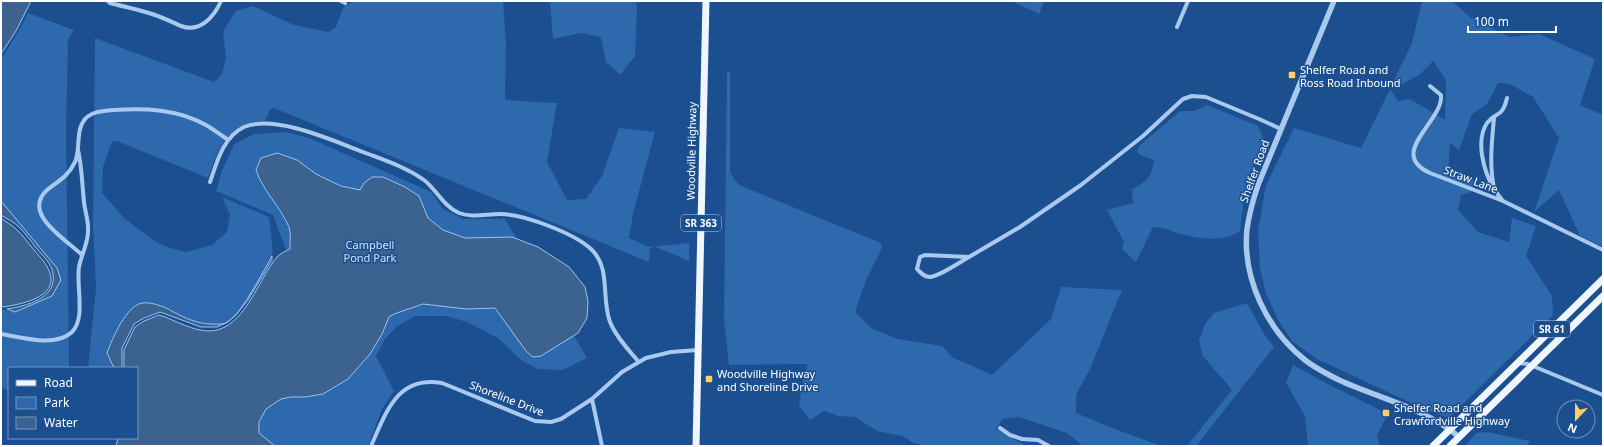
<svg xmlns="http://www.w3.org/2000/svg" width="1604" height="447" font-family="'Noto Sans',sans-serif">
  <rect width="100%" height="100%" fill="#1b4f8f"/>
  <path fill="#2e69ad" d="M354,1H503L506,44L505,100L557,103L547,162L567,200L586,199L602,176L619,128L655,132L633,214L629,238L649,247L689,243V261L653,246L650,249L649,262L274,108L270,110L265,121C227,122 219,147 208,178L117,141H112L103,167L102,193L125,219L156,242L170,248L186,252L212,245L227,232L230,215L222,197L269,217C270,225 274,250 272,257C268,268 237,316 227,322C221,326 207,325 200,323C178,319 166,305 143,303L113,365L114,368H88L96,288L93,225L95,38L214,82L222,74L226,58L223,31L236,11L253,6L294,25L329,32L336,27L344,6Z
    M550,1H636L637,6L635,56L620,75L606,62L601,37L581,33L553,39Z
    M1011,1H1044L1039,14Z
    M1422,1H1452L1471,18L1510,37L1539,34L1595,59L1580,105L1603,115V247L1580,236L1559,190L1534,212L1559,138L1533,97L1510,84L1498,83L1487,104L1472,114L1459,150L1450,143L1448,174L1476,181L1472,192L1461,195L1458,210L1478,232L1509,242L1512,218L1536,226L1526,256L1552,296L1553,315L1449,418L1424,409L1317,359L1292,341L1278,320L1266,293L1260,268L1258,230L1266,185L1294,128L1361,148L1390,89L1398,101L1410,99L1445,120L1446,80L1433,61L1419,75L1396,87L1393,82L1412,43Z
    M28,13L74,30L68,40L66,132L69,368H9V391L1,388V309L15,312L52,296L57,268L1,201V57L4,55L18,32Z
    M727,72H730V173L739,185L881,243L882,248L866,280L855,312L871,328L898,339L942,346L952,357L992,375L1051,319L1061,287L1122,290L1091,367L1076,395V413L1115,429L1161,446H1083L1067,433L1019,417L1003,419L996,429L1018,442L1029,446H925L914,443L902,436L877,431L855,417L839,416L824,411L810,420L799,406L802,383L808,364L729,365L724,320Z
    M1207,105L1258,126L1264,140L1250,173L1244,198L1240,231C1225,242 1202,239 1185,235C1174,233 1164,226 1153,227L1136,262L1122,249L1124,242L1107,210L1133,203L1132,189C1147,182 1152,176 1154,160L1140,155L1137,151L1139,146L1180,111H1195Z
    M285,132L309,138L431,192L443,209L463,219H505L587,358L563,370L538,369L521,360L498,338L467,322L446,316H415L397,326L385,339L376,356L394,391L382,409L368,446H186L242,338L294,271L273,215L216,191L222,171L234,144L254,134Z
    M1247,303L1264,334L1274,347L1196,446H1187L1232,390L1202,355L1199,340L1205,324L1214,313Z
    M1293,365L1326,383L1388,414L1377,435L1380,446H1308L1305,416L1286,383Z
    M1487,432L1530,441L1527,446H1465L1476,433Z"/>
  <path fill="#3c6290" stroke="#9cc4f0" d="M1,1H31L16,31L1,54Z
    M277,153L297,160L316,174L341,186L360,190L364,183L372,177H383L405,187L419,196L428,218L443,230L465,238L512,237L538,247L569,267L585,287L588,301L587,318L578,333L541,356L533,357L526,351L495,308L466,309L423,304L394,314L389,317L382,334L370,354L348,379L323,394L305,397H291L281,399L266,409L259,422V433L275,446H116L118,438H137V368H124V350L135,327L144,321L159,315C172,319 188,328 200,330C242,339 256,282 277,257C281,253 286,251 290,249C290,242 291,233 289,227C280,206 263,191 256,170L261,158Z
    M1,201L57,268L61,280L52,296L15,312L7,309C25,306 57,299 53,274C52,264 43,256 36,248C31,241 25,233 19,227C14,222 7,219 1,215Z
    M1,218C6,222 12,225 16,229C23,235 28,243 34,250C40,257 47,264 50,273C58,298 20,304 4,307L1,306Z
    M272,256V260L248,300L236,315L226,323L217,327H201L160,312L144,318L134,324L122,348V368H114L107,353C112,339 127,304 143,303C150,302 158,305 164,307C180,315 192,323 210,324C215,324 223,325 228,322C242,312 263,272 272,256Z"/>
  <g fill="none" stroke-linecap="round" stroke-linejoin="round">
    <path stroke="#a9c9ee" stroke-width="4" d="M108,1L110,3C125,7 141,10 155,15C164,18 172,22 181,26C200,33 214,17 221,1
      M341,1L345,3
      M1177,27L1188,1
      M1430,86L1441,95C1444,121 1386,153 1430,173L1503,201L1603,250
      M1494,118C1492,140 1489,165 1494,188C1496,193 1500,197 1503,201
      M210,182C217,162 223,137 244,127C275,114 334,141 363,152C384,160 406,167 424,180C436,189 443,206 459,213C472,218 486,214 500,214C524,214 576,234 592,250C611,269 601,298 610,322C616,337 628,349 638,361
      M1494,189C1484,172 1475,141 1487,123C1496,111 1502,119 1507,98
      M82,255C67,240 21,214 47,190C59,180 67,178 75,162C81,149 75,131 85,119C92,111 104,111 114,110C145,108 177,109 206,125C213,129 221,135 228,140
      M969,257C960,262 940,276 930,277C924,277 921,273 917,269L920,257L925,255L969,257L1020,227L1081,185L1143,136L1183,99L1192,96L1206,97L1259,119L1281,129
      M1,334C21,337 55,348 72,332C86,318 76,286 79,267C81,256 88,243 88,232C89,222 85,212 84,202C82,184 82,167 78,150
      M1518,363L1528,364L1603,395
      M592,399L602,446
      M1000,428L1010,435L1022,439L1038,440L1049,446
      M371,446C386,413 397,375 442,383L535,421L551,422L561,419L592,399L622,372L646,358L671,352L698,350"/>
    <path stroke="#a9c9ee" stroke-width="5.5" d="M1334,1L1258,185C1253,200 1249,214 1247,229C1242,278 1267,330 1305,360C1315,368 1327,374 1339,380C1378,398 1427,409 1459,437"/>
    <path stroke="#f0f6ff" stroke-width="7" d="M696,446L706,1
      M1433,446L1603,279
      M1450,446L1603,296"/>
  </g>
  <g fill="#ffd166" stroke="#1b4f8f" stroke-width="1.5">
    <rect x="1288" y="71" width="8" height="8" rx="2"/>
    <rect x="705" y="375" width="8" height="8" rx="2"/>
    <rect x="1382" y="409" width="8" height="8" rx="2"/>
  </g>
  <g text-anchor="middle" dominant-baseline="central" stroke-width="3" stroke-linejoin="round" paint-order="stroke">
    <g fill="#1b4f8f" stroke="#bbcadd" stroke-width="1">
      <rect x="681" y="215" width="40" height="16" rx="3"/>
      <rect x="1534" y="321" width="36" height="16" rx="3"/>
    </g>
    <g font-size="10" font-weight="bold" fill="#fff">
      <text x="701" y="223">SR 363</text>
      <text x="1552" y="329">SR 61</text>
    </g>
    <g font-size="11" fill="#fff" stroke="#1b4f8f" text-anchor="start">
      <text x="1300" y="69">Shelfer Road and<tspan x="1300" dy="13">Ross Road Inbound</tspan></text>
      <text x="717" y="373">Woodville Highway<tspan x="717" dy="13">and Shoreline Drive</tspan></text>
      <text x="1394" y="407">Shelfer Road and<tspan x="1394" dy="13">Crawfordville Highway</tspan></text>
    </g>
    <g font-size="11" fill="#fff" stroke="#1b4f8f">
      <text transform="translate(691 151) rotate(-89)">Woodville Highway</text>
      <text transform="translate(1254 171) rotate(-70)">Shelfer Road</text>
      <text transform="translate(1471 179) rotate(21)">Straw Lane</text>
      <text transform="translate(507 398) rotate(21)">Shoreline Drive</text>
    </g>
    <g font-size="11" fill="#cfe3fa" stroke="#1b4f8f">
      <text x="370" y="244">Campbell<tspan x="370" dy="13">Pond Park</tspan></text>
    </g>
  </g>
  <rect width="1604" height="447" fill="none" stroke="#ffffff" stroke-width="4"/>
  <rect x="8" y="367" width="130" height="72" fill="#1b4f8f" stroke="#7695bc"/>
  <rect x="16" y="380" width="20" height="6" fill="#f0f6ff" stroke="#7695bc"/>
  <text x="44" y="387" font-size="12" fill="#ffffff">Road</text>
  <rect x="16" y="397" width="20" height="12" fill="#2e69ad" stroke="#7695bc"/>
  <text x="44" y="407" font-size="12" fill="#ffffff">Park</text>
  <rect x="16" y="417" width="20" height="12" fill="#3c6290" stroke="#7695bc"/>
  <text x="44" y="427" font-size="12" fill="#ffffff">Water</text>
  <g transform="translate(1576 419) rotate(202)"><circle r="19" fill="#1b4f8f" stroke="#7695bc"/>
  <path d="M0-3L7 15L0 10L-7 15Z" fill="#ffd166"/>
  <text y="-6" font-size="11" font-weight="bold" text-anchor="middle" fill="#ffffff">N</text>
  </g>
  <path d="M1468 26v6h88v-6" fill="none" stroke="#ffffff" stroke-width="2"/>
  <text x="1474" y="26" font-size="12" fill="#ffffff" stroke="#1b4f8f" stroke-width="3" paint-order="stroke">100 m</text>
</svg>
